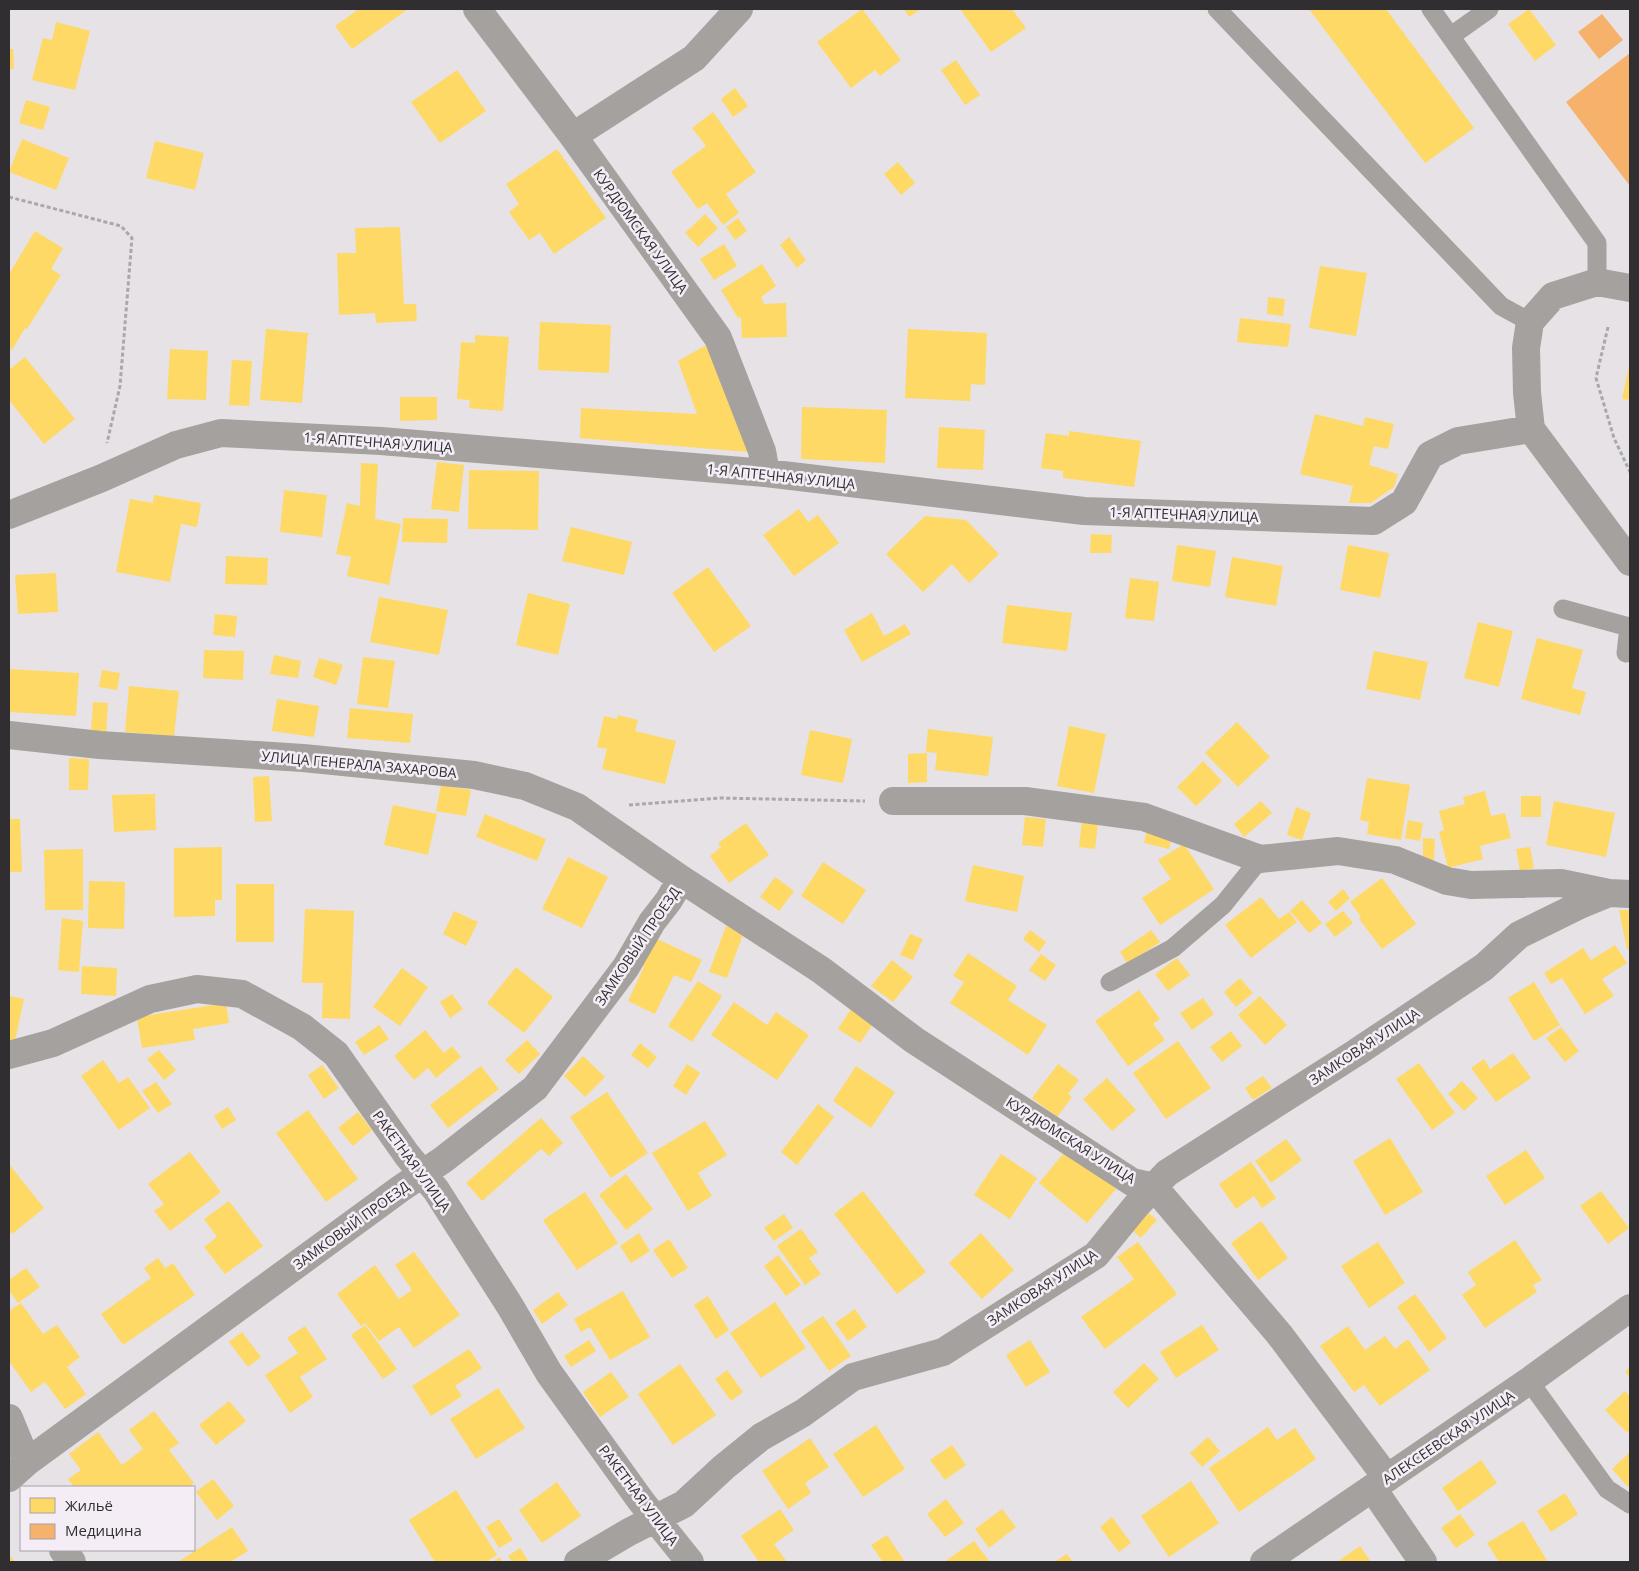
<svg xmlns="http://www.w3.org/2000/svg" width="1639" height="1571" font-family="'Open Sans',sans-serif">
  <rect width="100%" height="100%" fill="#e6e2e6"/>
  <path fill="#ffd966" d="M359,9H408L352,49L335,26Z
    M862,9L901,60L880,76L875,70L851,88L817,42Z
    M904,9H921L909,17Z
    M960,9H1012L1026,28L991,52Z
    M1309,9H1386L1474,128L1425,163Z
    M1529,9L1556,45L1535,61L1508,24Z
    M56,22L90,31L75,90L32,80L43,38L52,40Z
    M9,49H13L14,69H9Z
    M956,60L980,95L965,105L941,70Z
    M457,70L486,111L440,143L411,102Z
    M735,88L748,106L733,117L721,99Z
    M26,100L50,107L43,130L19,123Z
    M713,112L756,172L726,194L739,213L723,225L707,203L698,209L671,172L706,146L692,128Z
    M22,139L69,158L56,190L9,172Z
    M155,141L204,153L195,190L146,178Z
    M557,149L606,218L554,254L540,233L529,240L509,212L519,204L506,184Z
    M898,162L915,183L901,195L884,174Z
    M705,214L718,228L698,247L685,233Z
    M738,218L747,231L735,240L726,227Z
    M400,227L404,304H416L417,321L376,323L375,313L339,315L337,253H356L355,228Z
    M35,231L63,248L51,269L61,275L27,329L25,328L12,350L9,348V274Z
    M789,237L806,260L797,268L780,245Z
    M724,244L737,266L714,280L700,259Z
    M762,264L776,286L761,297L764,303L762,304L786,303L787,337L742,338L741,317L738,318L721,290Z
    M1320,266L1367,273L1356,336L1309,328Z
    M1268,297L1285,299L1283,316L1267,314Z
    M1240,318L1291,324L1288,347L1237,342Z
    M540,322L611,325L609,373L538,370Z
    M266,329L308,333L302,403L260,400Z
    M908,329L987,333L985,385L971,384L970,401L905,398Z
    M475,335L509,337L503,411L469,408L470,400L457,399L461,342L475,343Z
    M706,345L748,452L580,438L581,408L697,414L678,361Z
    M170,349L208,351L206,400L167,399Z
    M25,357L75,419L44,444L9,400V370Z
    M232,360L252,361L249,406L229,405Z
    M1629,366H1630V400L1622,399Z
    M400,397H437V420L400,421Z
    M802,407L887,410L885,463L801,459Z
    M1315,414L1363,426L1365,417L1394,424L1388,449L1374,446L1369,465L1398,474L1394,487L1371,503H1349L1353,486L1300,474Z
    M939,427L985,430L983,470L937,468Z
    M1069,431L1141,441L1134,487L1063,478V471L1041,468L1046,433L1069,436Z
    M437,462L464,465L459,512L431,509Z
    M361,463L378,464L375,519L401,524L389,585L347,576L351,557L336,554L347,503L360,506Z
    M469,470L539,471L538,530L468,529Z
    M284,490L327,495L322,537L280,532Z
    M154,495L201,503L197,527L181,524L170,582L116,572L130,499L153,503Z
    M799,509L808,522L818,515L839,543L794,576L763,535Z
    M925,516L966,520L999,554L969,583L952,564L923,592L886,554Z
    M403,518L448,519L447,543L402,542Z
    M571,527L632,542L624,575L562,561Z
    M1091,534L1112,535L1111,553H1090Z
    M1177,545L1216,551L1210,587L1172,581Z
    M1348,545L1389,553L1380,598L1340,590Z
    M226,556L268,558L267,585L225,584Z
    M1232,557L1283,566L1276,606L1225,597Z
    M708,567L751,626L714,652L672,593Z
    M56,573L58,612L18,614L15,575Z
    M1130,578L1159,582L1154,621L1125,618Z
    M528,593L570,604L558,655L516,645Z
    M379,597L448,610L439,655L370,642Z
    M1007,605L1072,613L1067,651L1002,643Z
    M872,613L884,636L905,624L911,634L862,662L844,630Z
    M215,614L237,616L235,637L213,635Z
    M1478,622L1513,631L1499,687L1464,678Z
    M1537,638L1583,650L1572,688L1586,692L1580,715L1521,699Z
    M204,650L244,651L243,680L203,678Z
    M1374,651L1428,662L1420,700L1366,689Z
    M274,655L301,661L298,678L270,674Z
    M363,657L395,661L388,708L357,704Z
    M319,658L343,665L336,685L313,677Z
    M9,669L79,673L76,716L9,712Z
    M102,670L120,673L117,690L99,687Z
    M129,686L179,691L174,736L125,732Z
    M277,699L319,706L314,737L272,731Z
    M93,702L108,703L106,733L91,732Z
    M350,708L413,714L410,743L347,738Z
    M618,715L638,720L635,731L676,741L665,784L602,769L607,749L597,747L604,716L617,719Z
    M1237,722L1270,757L1238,787L1205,753Z
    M1069,726L1106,734L1094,793L1057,786Z
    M928,729L993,737L988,776L935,770L937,753L926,752Z
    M810,730L852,739L843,783L801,775Z
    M927,753V782L908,783V754Z
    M69,758L89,759L88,790H69Z
    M1203,761L1222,781L1196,806L1177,787Z
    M269,776L272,821L255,822L253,777Z
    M1367,778L1410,785L1401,840L1367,834L1369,822L1360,820Z
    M441,785L471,790L466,816L436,811Z
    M1485,791L1491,816L1505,813L1511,838L1480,846L1483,859L1448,868L1439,832L1444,830L1439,811L1465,804L1463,797Z
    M155,794L156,830L114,832L112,795Z
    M1521,796H1541V817H1521Z
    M1261,801L1272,813L1244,837L1234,824Z
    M1554,801L1615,813L1606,857L1546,845Z
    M393,805L437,814L428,855L384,845Z
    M1296,807L1311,813L1302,840L1287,835Z
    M485,814L546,839L537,861L476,837Z
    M1025,817L1046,819L1043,847L1022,845Z
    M9,819H20L22,872H9Z
    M1408,820L1423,823L1420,841L1405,838Z
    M1082,821L1098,823L1095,849L1079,847Z
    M746,823L769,855L729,883L710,856L721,847L718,843Z
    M1147,830L1172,836L1169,849L1144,843Z
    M1423,838L1435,839L1434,860H1423Z
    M1184,844L1214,889L1160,925L1142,898L1171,879L1158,860Z
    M222,847V900H215V916L174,917V848Z
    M1530,847L1534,868L1520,871L1516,849Z
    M83,849V910H45L44,850Z
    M568,857L608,877L582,928L542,909Z
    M823,862L866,890L843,924L801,896Z
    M973,865L1024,876L1017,912L965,901Z
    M775,877L794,891L779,911L760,897Z
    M1382,878L1416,924L1382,949L1359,919L1361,917L1350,902Z
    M89,881L125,882L124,929L88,928Z
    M236,884H274V942H236Z
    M1343,889L1350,898L1336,911L1328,902Z
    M1261,897L1279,919L1289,912L1297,922L1251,958L1225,925Z
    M1302,900L1322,923L1309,933L1290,911Z
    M305,909L354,911L350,1019L322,1018L323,983H302Z
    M1619,910H1630V951L1627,949Z
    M454,911L478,922L466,946L443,934Z
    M1343,911L1353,923L1335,937L1325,924Z
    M62,918L83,921L79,972L58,970Z
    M726,926L744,932L727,978L709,972Z
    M1030,930L1046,942L1039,952L1023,939Z
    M1151,930L1160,942L1128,964L1120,952Z
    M910,934L923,939L913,960L900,955Z
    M653,937L702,960L691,982L674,975L655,1014L628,1001L644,967L639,965Z
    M1615,945L1627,963L1602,979L1614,996L1585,1014L1562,978L1551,984L1544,973L1583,948L1591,960Z
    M968,953L1017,986L1008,1000L1047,1025L1028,1055L950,1003L964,982L953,976Z
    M1041,954L1056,965L1045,981L1029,970Z
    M1177,958L1190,975L1168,991L1155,974Z
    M892,960L913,977L893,1002L871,986Z
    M82,966L117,968L116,996L81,994Z
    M516,967L553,997L524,1033L487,1003Z
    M402,968L428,987L400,1026L373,1007Z
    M1240,978L1253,993L1236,1007L1224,992Z
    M698,981L722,996L692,1042L668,1026Z
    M1534,982L1560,1025L1534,1041L1508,998Z
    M1139,990L1160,1019L1153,1024L1165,1040L1128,1066L1095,1021Z
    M452,994L463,1009L450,1018L440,1002Z
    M10,996L24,999L14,1045L9,1044Z
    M1260,996L1287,1025L1265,1045L1238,1015Z
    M1203,998L1214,1014L1192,1030L1180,1013Z
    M734,1002L767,1025L776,1012L809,1035L777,1080L711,1035Z
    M226,1003L229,1023L193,1029L195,1040L142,1048L137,1017Z
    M851,1009L873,1024L860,1043L838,1029Z
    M379,1025L389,1039L364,1055L355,1042Z
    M1561,1027L1579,1051L1565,1062L1546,1038Z
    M425,1030L444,1053L452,1046L461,1057L436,1078L428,1068L414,1080L394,1056Z
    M1231,1031L1242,1046L1222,1062L1210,1047Z
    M527,1040L540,1054L519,1074L505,1060Z
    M1178,1041L1211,1088L1166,1119L1133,1073Z
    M640,1043L657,1057L648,1068L631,1055Z
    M159,1050L176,1070L164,1080L147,1059Z
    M1513,1053L1531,1078L1496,1102L1471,1068L1484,1059L1490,1069Z
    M583,1056L605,1077L585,1097L564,1076Z
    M103,1060L119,1083L128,1077L150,1108L119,1130L81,1076Z
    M1419,1063L1455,1113L1432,1130L1396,1079Z
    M687,1064L700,1073L686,1095L673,1086Z
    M1058,1064L1079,1080L1068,1094L1072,1097L1057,1117L1032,1098Z
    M322,1065L339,1088L324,1099L308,1075Z
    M481,1066L499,1089L448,1128L430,1105Z
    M856,1066L895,1092L871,1128L833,1101Z
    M1263,1076L1272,1088L1253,1100L1245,1088Z
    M1107,1078L1136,1110L1112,1131L1083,1099Z
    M1462,1081L1478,1098L1464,1111L1448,1094Z
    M156,1082L172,1104L158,1113L142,1091Z
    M607,1092L648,1153L611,1178L570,1117Z
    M818,1104L834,1117L797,1165L781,1152Z
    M228,1107L236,1120L222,1129L214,1116Z
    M308,1110L358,1179L326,1202L276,1133Z
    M358,1112L372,1130L353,1146L338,1128Z
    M541,1118L563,1143L549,1156L541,1149L482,1201L466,1183Z
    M705,1121L727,1155L698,1173L712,1196L688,1211L652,1153Z
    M1390,1138L1423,1192L1385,1215L1353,1161Z
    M1286,1139L1302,1160L1271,1183L1255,1161Z
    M1068,1148L1116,1189L1087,1223L1039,1183Z
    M1526,1150L1545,1178L1505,1205L1486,1176Z
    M190,1152L221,1192L170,1231L154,1211L164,1204L148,1184Z
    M1001,1154L1037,1178L1010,1219L974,1195Z
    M1251,1162L1276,1198L1262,1208L1254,1196L1236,1209L1219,1184Z
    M9,1164L44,1208L12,1234L9,1230Z
    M626,1174L653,1209L626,1230L599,1195Z
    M863,1191L926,1272L897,1294L834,1214Z
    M1601,1191L1629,1228L1608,1244L1580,1206Z
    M585,1192L618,1243L577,1270L543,1220Z
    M229,1201L263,1246L225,1274L204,1247L217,1237L204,1219Z
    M1145,1210L1157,1220L1141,1238L1130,1228Z
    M784,1214L793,1228L774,1241L764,1228Z
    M1261,1221L1288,1258L1258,1280L1231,1243Z
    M801,1229L818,1252L809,1258L821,1274L805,1285L777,1246Z
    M639,1233L650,1251L631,1263L620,1246Z
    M981,1233L1014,1270L982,1299L949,1263Z
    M669,1239L688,1268L672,1278L653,1250Z
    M1515,1240L1542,1280L1533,1285L1537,1292L1485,1328L1462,1295L1476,1285L1468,1272Z
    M1138,1242L1177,1294L1105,1349L1081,1317L1134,1279L1117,1257Z
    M1378,1242L1405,1283L1369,1308L1341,1266Z
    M414,1252L460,1315L414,1348L399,1327L379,1341L365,1323L361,1326L337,1294L375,1265L399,1299L412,1290L395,1265Z
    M778,1255L801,1285L786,1296L764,1266Z
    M158,1258L165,1268L173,1263L195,1295L123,1345L101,1314L151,1278L144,1268Z
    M26,1268L40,1287L18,1303L9,1290V1280Z
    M623,1291L650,1337L610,1360L590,1327L581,1332L574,1319Z
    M558,1292L568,1305L542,1324L533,1310Z
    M1415,1294L1447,1338L1429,1352L1397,1307Z
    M708,1296L729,1330L716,1339L694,1305Z
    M775,1302L806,1348L761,1378L730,1333Z
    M21,1303L43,1334L57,1325L80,1357L67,1367L86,1394L65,1409L45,1382L31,1392L9,1361V1311Z
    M855,1309L867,1327L848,1341L835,1323Z
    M823,1316L851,1356L829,1371L801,1331Z
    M365,1325L397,1369L383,1379L351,1335Z
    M1202,1325L1219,1350L1176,1378L1160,1352Z
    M305,1326L327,1359L300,1377L313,1397L290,1413L265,1375L298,1353L287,1338Z
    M1348,1326L1365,1350L1385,1336L1395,1349L1408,1339L1430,1370L1380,1406L1364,1385L1354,1392L1320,1346Z
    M242,1332L261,1357L248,1367L229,1342Z
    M589,1340L596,1351L571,1367L564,1356Z
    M1030,1340L1050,1372L1026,1387L1006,1355Z
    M469,1349L482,1368L455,1386L462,1396L431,1416L412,1386Z
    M1144,1363L1159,1379L1128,1408L1113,1392Z
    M680,1364L716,1415L673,1445L638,1394Z
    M1630,1366V1377L1625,1372Z
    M727,1370L743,1392L731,1401L715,1379Z
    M611,1372L629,1397L600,1417L583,1392Z
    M498,1388L525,1428L476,1459L450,1419Z
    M1625,1391L1630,1396V1430L1627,1433L1605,1410Z
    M229,1401L246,1421L216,1445L199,1425Z
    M154,1411L179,1443L169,1450L194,1483L189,1487H74L68,1479L81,1470L69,1454L98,1432L122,1465L143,1449L129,1430Z
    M876,1425L905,1469L863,1497L833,1454Z
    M1268,1427L1277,1440L1295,1428L1316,1459L1239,1512L1209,1468Z
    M1208,1437L1220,1451L1202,1467L1190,1453Z
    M810,1438L829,1467L805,1483L811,1493L788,1509L762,1471Z
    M952,1445L966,1465L945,1480L930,1460Z
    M1630,1452V1484L1628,1487L1612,1469Z
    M1481,1460L1497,1483L1458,1511L1442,1488Z
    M213,1479L234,1506L217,1520L196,1492Z
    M1191,1481L1219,1523L1169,1557L1141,1516Z
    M557,1482L581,1516L542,1543L519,1510Z
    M456,1490L497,1555L486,1562H435L409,1520Z
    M1565,1493L1578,1514L1551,1532L1537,1511Z
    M946,1499L964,1523L945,1537L927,1514Z
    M780,1509L794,1530L774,1544L787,1562H759L741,1536Z
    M1002,1509L1016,1527L989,1548L975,1529Z
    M1460,1514L1475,1535L1456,1548L1441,1528Z
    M1112,1517L1131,1543L1119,1552L1100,1527Z
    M499,1519L513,1540L499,1548L486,1527Z
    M1523,1521L1548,1562H1499L1487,1543Z
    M232,1527L248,1551L230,1562H178Z
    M887,1535L905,1562H883L871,1545Z
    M974,1541L990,1562H944Z
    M1360,1546L1371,1562H1337Z
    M520,1548L529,1562H512L508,1556Z
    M9,1554L15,1562H9Z
    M1067,1554L1073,1562H1054Z
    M500,1557L503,1562H492Z"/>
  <path fill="#f6b26b" d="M1602,14L1623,40L1599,59L1578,32Z
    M1630,53V186L1566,102Z"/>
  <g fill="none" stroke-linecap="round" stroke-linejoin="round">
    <path stroke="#aaa8a8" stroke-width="3" stroke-dasharray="4 2.5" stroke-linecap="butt" d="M9,197L121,226L132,238L120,386L107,443
      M1608,327L1596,378L1614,438L1630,472
      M629,805L720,798L865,801"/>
    <path stroke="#a5a19f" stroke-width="19" d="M1217,9L1501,306L1530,322
      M1431,9L1597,243V282
      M1451,36L1489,9
      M1563,609L1629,627L1630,626
      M1626,653L1629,627
      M1110,982L1173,948L1223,905L1260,859
      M1529,1381L1607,1489L1630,1504"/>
    <path stroke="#a5a19f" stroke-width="28" d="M477,9L573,136L718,338L762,451L766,473
      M573,136L694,58L739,9
      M1630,288L1597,282L1553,296L1530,322L1526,348L1527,393L1531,429L1630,562
      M9,515L102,478L176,445L221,433L381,441L766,473L1084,511L1374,521L1404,502L1430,455L1458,441L1531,429
      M9,735L100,745L303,758L474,775L525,786L577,807L681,879L821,970L914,1040L1132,1182L1154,1187L1279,1334L1387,1478
      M893,801H1025L1144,817L1260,859L1338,851L1395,860L1447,881L1471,885L1561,883L1609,893L1630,894
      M9,1055L53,1043L150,999L197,989L242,994L302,1027L336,1054L407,1155L436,1190L510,1306L549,1373L641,1501L690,1562
      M9,1418L27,1462
      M9,1478L27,1462L400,1189L444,1159L535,1088L626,967L652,922L669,900L681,879
      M1373,1489L1423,1562
      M63,1550L72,1562
      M578,1562L629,1532L684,1504L724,1467L761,1437L803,1413L853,1377L943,1352L1096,1255L1136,1206L1167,1173L1357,1052L1484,967L1519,935L1582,904L1609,893"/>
    <path stroke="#a5a19f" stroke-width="28" d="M1264,1562L1529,1381L1630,1308"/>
  </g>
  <g text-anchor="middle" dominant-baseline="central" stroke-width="5" stroke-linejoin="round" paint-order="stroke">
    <g font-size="14" fill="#312e31" stroke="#f4edf6">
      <text transform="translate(641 231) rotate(54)">КУРДЮМСКАЯ УЛИЦА</text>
      <text transform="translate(378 442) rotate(4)">1-Я АПТЕЧНАЯ УЛИЦА</text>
      <text transform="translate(781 476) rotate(6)">1-Я АПТЕЧНАЯ УЛИЦА</text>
      <text transform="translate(1184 514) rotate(2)">1-Я АПТЕЧНАЯ УЛИЦА</text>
      <text transform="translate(359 764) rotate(5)">УЛИЦА ГЕНЕРАЛА ЗАХАРОВА</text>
      <text transform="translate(637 946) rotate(-56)">ЗАМКОВЫЙ ПРОЕЗД</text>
      <text transform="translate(1364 1046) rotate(-33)">ЗАМКОВАЯ УЛИЦА</text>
      <text transform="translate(1071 1140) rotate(32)">КУРДЮМСКАЯ УЛИЦА</text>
      <text transform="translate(412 1161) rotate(54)">РАКЕТНАЯ УЛИЦА</text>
      <text transform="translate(351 1225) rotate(-36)">ЗАМКОВЫЙ ПРОЕЗД</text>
      <text transform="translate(1042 1287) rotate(-33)">ЗАМКОВАЯ УЛИЦА</text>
      <text transform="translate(1448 1437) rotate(-34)">АЛЕКСЕЕВСКАЯ УЛИЦА</text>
      <text transform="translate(639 1495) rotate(53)">РАКЕТНАЯ УЛИЦА</text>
    </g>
  </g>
  <rect width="1639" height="1571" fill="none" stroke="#312e31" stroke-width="20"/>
  <rect x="20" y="1486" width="175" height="65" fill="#f4edf6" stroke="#a6a1a7"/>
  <rect x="30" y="1498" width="25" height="15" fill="#ffd966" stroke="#a6a1a7"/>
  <text x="65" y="1511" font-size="15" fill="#312e31">Жильё</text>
  <rect x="30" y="1524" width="25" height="15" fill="#f6b26b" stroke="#a6a1a7"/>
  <text x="65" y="1536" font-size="15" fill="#312e31">Медицина</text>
</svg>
